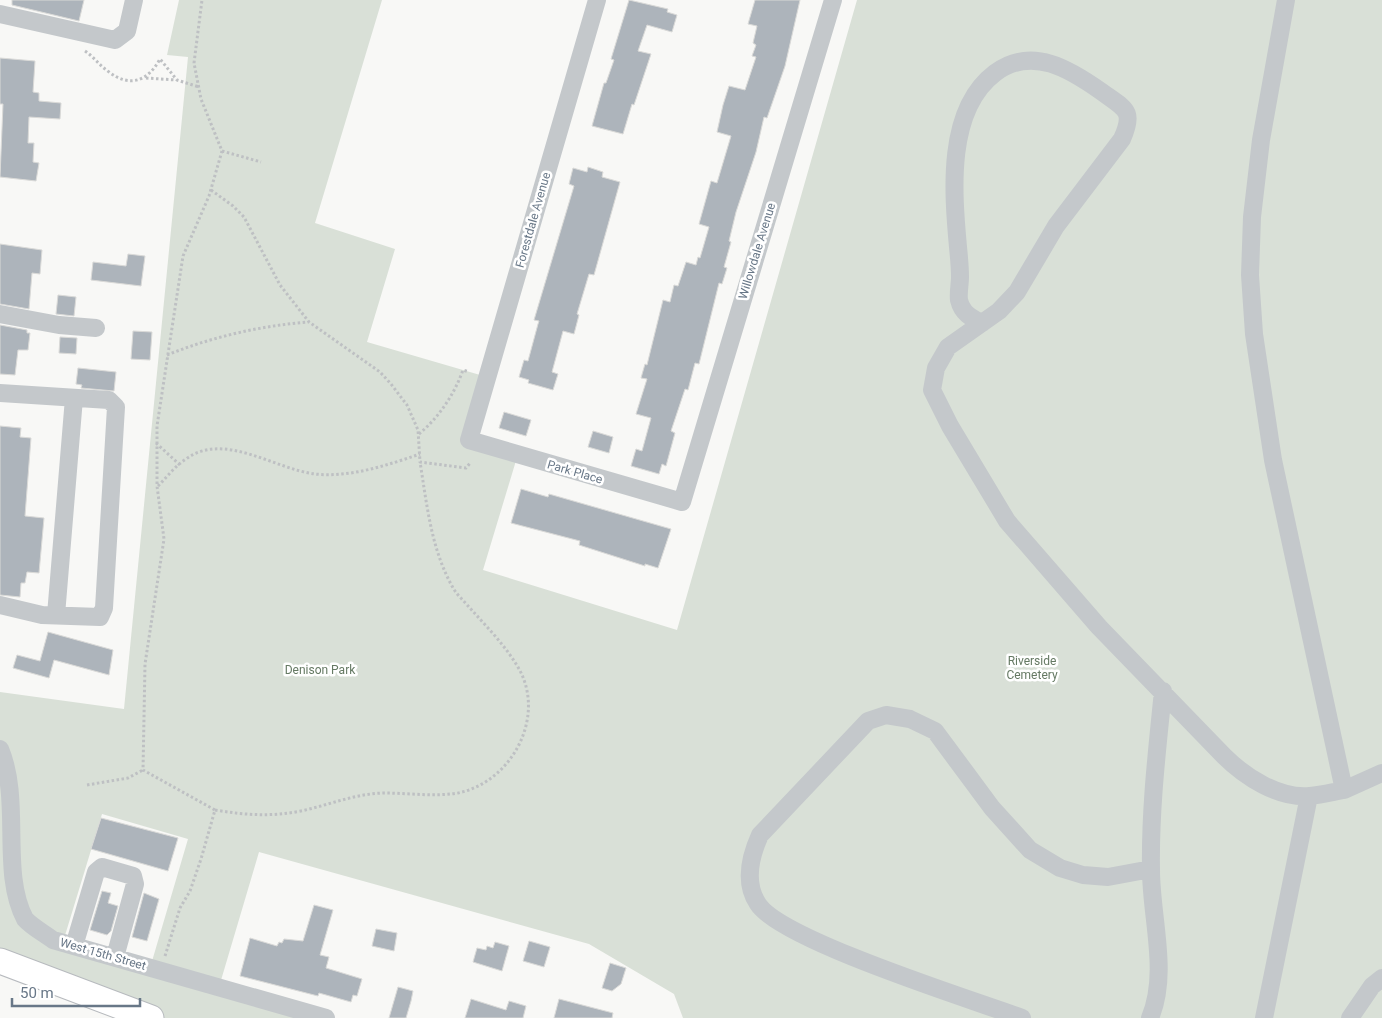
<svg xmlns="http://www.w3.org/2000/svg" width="1382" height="1018" font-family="Roboto,sans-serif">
  <rect width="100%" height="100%" fill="#f8f8f6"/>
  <path fill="#d9e0d7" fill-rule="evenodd" d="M179,0H382L315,223L395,249L367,342L487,377L469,440L518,454L483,570L677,630L857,0H1382V1018H683L674,994L589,944L259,852L219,987L326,1018H151L0,961V692L124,709L188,57L167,55ZM102,814L188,839L150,968L63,942Z"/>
  <path fill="#adb4bb" stroke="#dadad8" d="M12,0H84L79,21L12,5Z
    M629,0L668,9L667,12L677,15L672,32L647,25L638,51L651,54L634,105L632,104L623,134L592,126L604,83H606L614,60L611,59Z
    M755,0H800L785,66L767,118L764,117L756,152L736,212L729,241L731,242L724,267L727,268L722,284L719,283L699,364L695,363L688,390L685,389L671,431L675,433L666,466L662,464L659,474L631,466L636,449L642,451L651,418L636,414L647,379L641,378L645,364L647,365L663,300L670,302L674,285L678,286L686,262L696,265L698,257L700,258L709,227L699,224L711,181L717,183L731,136L717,132L723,105L729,86L745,90L756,57L752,56L756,45L753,43L757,26L748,24Z
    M0,58L35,61L33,92L39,93V101L61,103L60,119L29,117L28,143H34L33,162L39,163L36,181L0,177L3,104H0Z
    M588,167L603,172L602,177L620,182L594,275L589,274L577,314L579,315L574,334L563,331L552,372L558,374L553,390L528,383L529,380L519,377L524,360L528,361L538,324L539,321L534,320L574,186L569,184L573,168L587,172Z
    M0,244L42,250L40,274L32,273L29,309L0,304Z
    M128,254L145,256L141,286L91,280L93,262L126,266Z
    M58,295L76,297L74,316L56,314Z
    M0,325L27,330V333H30L28,350H18L15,375L0,374Z
    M133,331L152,332L150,360L131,359Z
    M60,337L77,338L76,354L59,353Z
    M78,368L116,372L114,391L81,388L82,385L76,384Z
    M504,412L531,420L526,436L499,428Z
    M0,426L21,428L20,437L31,438L25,516L44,518L39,573L27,572L25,583H21L20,597L0,595Z
    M593,431L613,437L609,453L588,447Z
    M521,489L548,497L549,494L671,529L658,568L645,564V566L579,545L580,541L511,523Z
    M48,632L113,650L109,675L54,660L49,678L13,668L17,655L40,661Z
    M101,818L178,838L168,871L91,849Z
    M102,891L111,893L108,903L118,906L111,931L107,935L90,930Z
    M144,893L159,899L147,941L132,937Z
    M314,905L333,910L320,955L329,957L326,968L362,979L357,996L353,995L351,1002L319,993L318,996L240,976L250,938L277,946L279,942L282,943L284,939L303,941Z
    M376,929L397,933L394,951L372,946Z
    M529,941L550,947L544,967L523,961Z
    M495,942L509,946L502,971L473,962L477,948L486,950L487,946L493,948Z
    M610,963L626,968L621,984L612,991L602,988Z
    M398,987L413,991L411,1001L406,1018H389Z
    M471,999L506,1010L509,1001L526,1006L523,1018H465Z
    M559,999L613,1013L612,1018H554Z"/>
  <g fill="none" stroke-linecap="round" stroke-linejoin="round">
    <g stroke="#b7babe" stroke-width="27">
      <path id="highway" d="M0,961L151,1018"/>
    </g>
    <path stroke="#bec0c3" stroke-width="3" stroke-dasharray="2.5 2.5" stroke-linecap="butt" d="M85,51C94,57 100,66 109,72C130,88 148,81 160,59L177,80L199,87
      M146,78L176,80
      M222,151L261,162
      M211,190L233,206L244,217L280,285L309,322L380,372L391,384L407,405L418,430L420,462L466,468L471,462
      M167,355C212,337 259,326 308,322
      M419,434C439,417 454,395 463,370L469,372
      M156,443L180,465
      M158,486C167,477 175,466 186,459C224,431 274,469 315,474C349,478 388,465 420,454
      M87,785L128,778L143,770
      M215,810C245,815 271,817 301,811C329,805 354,794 383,793C408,793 434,797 458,793C512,782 546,717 519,669C506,646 486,626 469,607C463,600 456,594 452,586C431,548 427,505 420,462
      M165,956L180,908L190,891L201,859L215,810L143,770L145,664L164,539L157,486V426L183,256L209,196L222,151L201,99L194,63L202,0"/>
    <path stroke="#c4c8cb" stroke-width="18" d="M597,0L469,440L682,502L833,0
      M0,14L115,40L127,31L134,0
      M0,314L59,325L96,328
      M982,323C971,318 962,313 959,300C958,293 960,284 960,277C960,267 959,257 958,247C953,192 946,110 995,73C1032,45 1071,70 1102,92C1125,109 1135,110 1122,139L1056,226L1017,292L999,311L948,347L936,368L932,390L950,426L1007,521L1099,627L1224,756C1245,777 1279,799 1310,796C1321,795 1333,792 1344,790L1273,460L1254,334L1250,275L1252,217L1261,140L1286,0
      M0,393L109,400L116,407L104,608L100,617L42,615L0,605
      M56,615L74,398
      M0,749C22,801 0,872 25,919C32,927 44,933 53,940L326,1018
      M1344,790L1382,773
      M74,946L96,872L102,867L133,876L135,884L115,957
      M1022,1018C973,1000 781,940 758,904C744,883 750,857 760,835L868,721L886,715L910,719L935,731L992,808L1030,850L1060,868L1083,875L1108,877L1151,869
      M1150,1018C1169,973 1151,918 1151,870C1150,810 1157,751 1163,691
      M1264,1018L1309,796
      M1350,1018L1372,986L1382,978"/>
    <use href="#highway" stroke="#fff" stroke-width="25"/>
  </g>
  <g text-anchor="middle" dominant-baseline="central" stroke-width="5" stroke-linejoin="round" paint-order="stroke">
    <g font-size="12" fill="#687787" stroke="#fff">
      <text transform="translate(533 220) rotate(-74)">Forestdale Avenue</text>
      <text transform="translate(757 251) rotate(-73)">Willowdale Avenue</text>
      <text transform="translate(575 472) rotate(16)">Park Place</text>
      <text transform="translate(103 954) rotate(16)">West 15th Street</text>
    </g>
    <g font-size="12" fill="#657963" stroke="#fff">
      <text x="1032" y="661">Riverside<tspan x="1032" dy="14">Cemetery</tspan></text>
      <text x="320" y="670">Denison Park</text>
    </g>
  </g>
  <path d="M12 998v8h128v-8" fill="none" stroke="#687787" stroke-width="2.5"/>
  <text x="20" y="998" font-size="15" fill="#687787" stroke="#ffffff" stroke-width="4" paint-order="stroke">50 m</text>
</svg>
